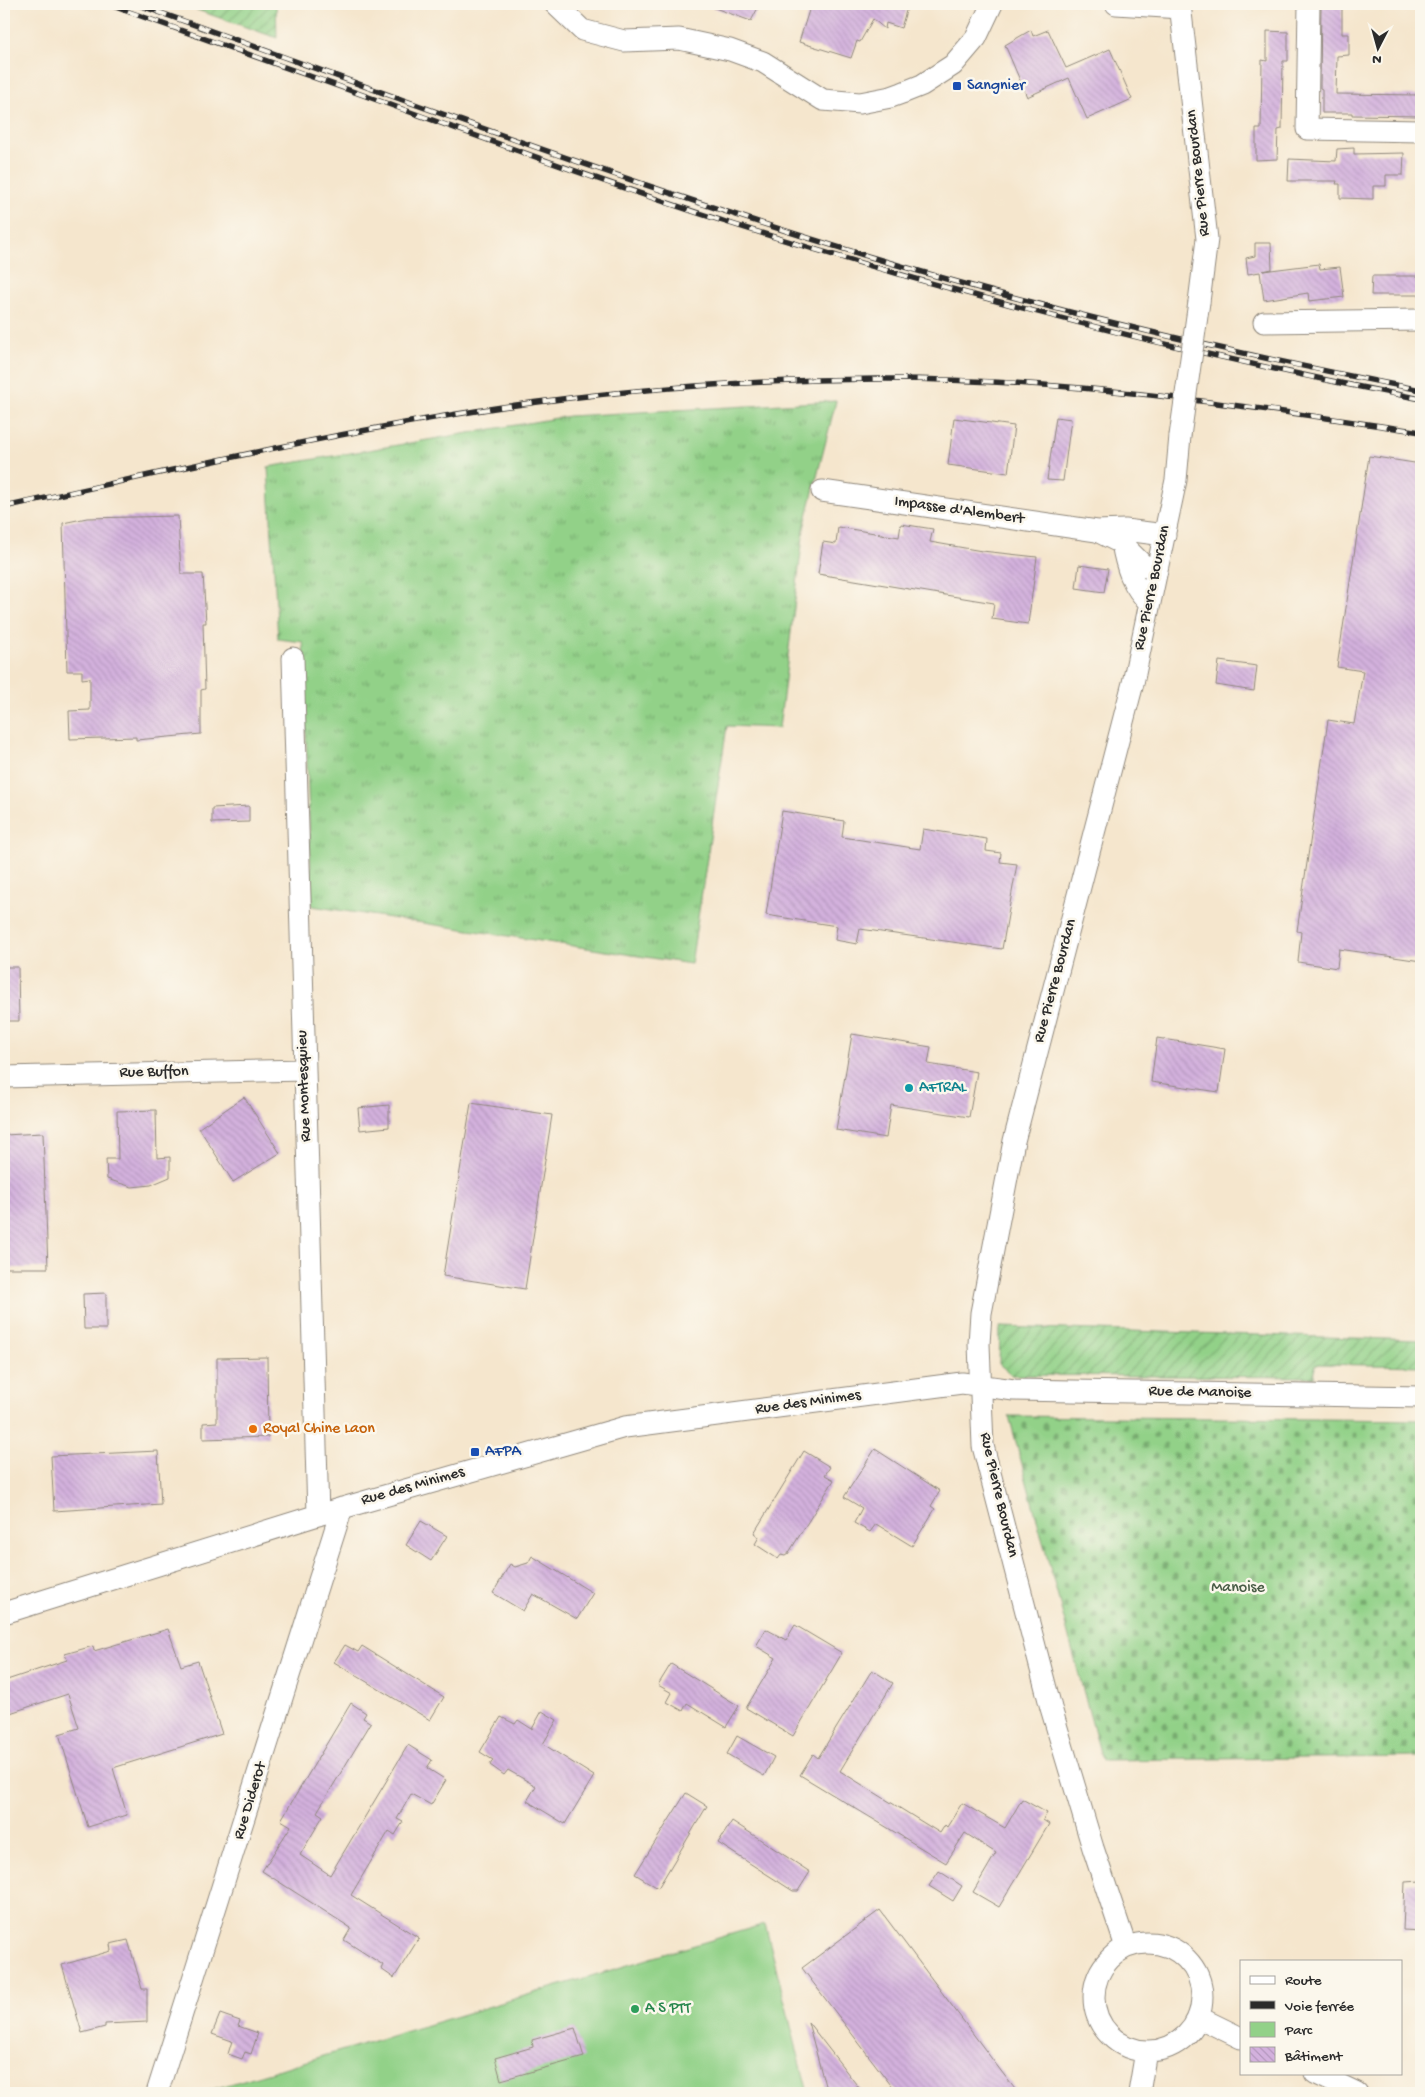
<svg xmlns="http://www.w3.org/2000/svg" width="1425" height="2097" font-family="'Gochi Hand',sans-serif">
  <defs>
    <pattern id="grass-tufts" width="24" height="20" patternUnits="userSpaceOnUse" patternTransform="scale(1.25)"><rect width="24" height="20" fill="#92d188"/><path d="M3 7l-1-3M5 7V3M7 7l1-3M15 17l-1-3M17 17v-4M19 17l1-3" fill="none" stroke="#77aa6f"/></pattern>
    <pattern id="cemetery-stones" width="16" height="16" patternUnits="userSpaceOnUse" patternTransform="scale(1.25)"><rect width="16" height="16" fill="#92d188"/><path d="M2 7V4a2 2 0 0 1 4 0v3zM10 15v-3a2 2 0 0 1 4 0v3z" fill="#77aa6f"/></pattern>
    <pattern id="garden-furrows" width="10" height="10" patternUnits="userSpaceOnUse" patternTransform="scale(1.25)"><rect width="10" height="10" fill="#92d188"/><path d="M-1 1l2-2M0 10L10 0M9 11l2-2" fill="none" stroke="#77aa6f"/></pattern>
    <pattern id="building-back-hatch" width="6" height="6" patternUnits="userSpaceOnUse" patternTransform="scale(1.25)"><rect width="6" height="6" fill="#d3b1dd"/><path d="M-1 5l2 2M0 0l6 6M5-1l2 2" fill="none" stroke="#b598be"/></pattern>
  </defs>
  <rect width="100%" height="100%" fill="#fbf7ec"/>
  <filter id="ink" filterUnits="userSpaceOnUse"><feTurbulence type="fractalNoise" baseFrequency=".02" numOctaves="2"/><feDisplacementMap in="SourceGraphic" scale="10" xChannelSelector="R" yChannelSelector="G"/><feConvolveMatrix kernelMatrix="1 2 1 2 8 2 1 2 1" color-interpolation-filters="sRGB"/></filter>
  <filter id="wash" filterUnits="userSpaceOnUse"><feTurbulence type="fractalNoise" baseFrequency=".0096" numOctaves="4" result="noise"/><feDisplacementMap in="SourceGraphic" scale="20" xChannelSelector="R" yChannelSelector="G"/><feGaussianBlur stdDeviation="1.12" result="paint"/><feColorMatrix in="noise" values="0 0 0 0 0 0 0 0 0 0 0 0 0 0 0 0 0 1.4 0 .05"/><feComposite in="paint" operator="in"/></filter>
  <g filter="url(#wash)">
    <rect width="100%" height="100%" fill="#f5e6cd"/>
    <path fill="url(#grass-tufts)" stroke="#5e7e5a" d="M836,401L804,528L779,728L727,726L691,964L312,906L303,642L278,639L268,467L569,416Z"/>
    <path fill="url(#cemetery-stones)" stroke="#5e7e5a" d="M1009,1416L1421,1420V1757L1102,1760Z"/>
    <path fill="#92d188" stroke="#5e7e5a" d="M765,1924L808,2093H200Z"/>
    <path fill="url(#garden-furrows)" stroke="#5e7e5a" d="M180,4H276L277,38Z
      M1000,1327L1421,1340V1366L1315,1364L1314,1377L1012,1375L999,1364Z"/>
    <g id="blocks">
      <path fill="url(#building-back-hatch)" d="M709,4H760L751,21L709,6Z
        M811,4H908L901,28L886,23L885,29L873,19L860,42L857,41L851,58L799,42Z
        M1321,4H1342V34H1349V55L1337,56L1336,94L1421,95V116L1352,115V113H1322V89L1320,88Z
        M1031,30L1033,36L1048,30L1066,68L1110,49L1132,99L1087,119L1069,78L1027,97L1005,45Z
        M1267,31L1288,32V61H1283L1282,129L1278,130L1277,159L1256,160V129H1261L1262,60L1267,61Z
        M1354,148V154L1404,153L1403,175H1386V186H1373V199L1340,198V184H1336L1337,181H1288L1289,159L1336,161L1337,149Z
        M1255,243H1271L1272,269L1263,271L1319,264L1320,269L1340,267L1344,297L1309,301L1308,293L1264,300L1260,272L1248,274L1246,258L1255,256Z
        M1372,276H1421V295H1371Z
        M1056,417L1071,419L1063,481L1047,480Z
        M954,418L1014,426L1008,473L948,465Z
        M1369,456L1421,464V961L1339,949L1337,968L1298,962L1301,932L1297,931L1328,720L1354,724L1363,671L1337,667Z
        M178,516L181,574H203L206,623H203L205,689L201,690V734L136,740V737L70,739L69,711L90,710V678L82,679V671H67L63,523L87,518Z
        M901,524L933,529L930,542L982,551L1037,557L1028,624L992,619L994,603L818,574L823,542L836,544L838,527L899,537Z
        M1079,565L1108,569L1104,592L1076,588Z
        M1219,661L1257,666L1254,691L1216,685Z
        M249,806V822L212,823V808Z
        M782,811L844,821L842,837L920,849L923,829L987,839L986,851L1001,853L1000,862L1017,864L1002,949L860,929L857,944L835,940L837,926L766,915Z
        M4,967H18L19,1021H4Z
        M852,1034L931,1047L928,1064L977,1072L969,1117L891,1105L886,1138L836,1130Z
        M1157,1038L1225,1049L1219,1092L1151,1082Z
        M244,1097L280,1153L233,1182L199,1128Z
        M471,1103L552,1115L525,1289L443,1276Z
        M389,1105V1127L360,1130L358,1108Z
        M156,1110L157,1158L170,1157V1177L151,1185L132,1187L107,1179L106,1159H118L117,1111Z
        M43,1133L48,1268H4V1135Z
        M106,1293V1329H84L83,1294Z
        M267,1357L268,1437L203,1439V1423L217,1422V1358Z
        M875,1449L940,1491L931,1506L935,1509L912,1546L876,1524L870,1532L854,1523L862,1508L844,1497Z
        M158,1451L161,1504L54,1511L51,1456Z
        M804,1451L830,1467L825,1475L834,1480L788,1554L785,1556L781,1555L778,1559L755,1544L759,1537L754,1533Z
        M421,1521L447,1536L431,1561L406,1545Z
        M532,1556L593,1593L577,1619L533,1594L523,1611L493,1593L510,1564L515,1567L528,1563Z
        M795,1625L842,1653L793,1736L746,1708L776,1658L756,1646L766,1629L786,1640Z
        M168,1629L181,1666L198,1661L222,1734L113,1768L127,1815L88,1827L59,1734L79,1728L68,1694L4,1715V1681L67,1660L65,1654L93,1646L94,1651Z
        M345,1645L358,1652L362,1646L444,1697L430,1720L334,1662Z
        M671,1664L739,1706L726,1727L687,1703L683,1711L667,1702L672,1693L658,1685Z
        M872,1670L893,1683L840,1771L940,1833L945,1825L947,1827L962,1803L1005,1828L1022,1799L1047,1813L1043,1820L1049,1824L999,1907L973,1892L996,1853L965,1833L946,1863L800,1775L813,1754L818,1758Z
        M351,1703L366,1713L363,1718L371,1723L317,1812L323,1816L300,1855L330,1875L408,1745L432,1760L427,1768L446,1780L431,1805L411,1794L397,1819L403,1822L395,1835L389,1831L351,1895L419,1938L394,1978L381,1969L383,1965L344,1940L351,1928L262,1871L291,1826L281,1820Z
        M542,1711L557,1720L543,1744L594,1776L565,1824L527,1801L536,1786L508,1770L504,1775L490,1765L493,1760L480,1752L501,1717L515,1724L518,1720L532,1729Z
        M737,1736L774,1757L764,1776L727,1754Z
        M686,1793L707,1806L658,1888L635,1874Z
        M732,1821L810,1872L798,1891H793L718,1843Z
        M939,1871L962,1886L953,1901L929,1886Z
        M1421,1881V1931L1403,1930L1405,1882Z
        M880,1910L1001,2071L1018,2093H897L833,2009L802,1968Z
        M128,1940L142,1989H147V2022L105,2024V2027L82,2033L62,1965L111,1951L110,1944Z
        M220,2014L240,2021L238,2026L258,2033L251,2054L245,2052L242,2059L228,2054L232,2041L212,2034Z
        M808,2022L863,2093H827Z
        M575,2028L584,2057L501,2080L495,2058L533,2047L532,2040Z"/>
    </g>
  </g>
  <g filter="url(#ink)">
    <use href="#blocks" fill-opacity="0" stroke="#90887c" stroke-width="1"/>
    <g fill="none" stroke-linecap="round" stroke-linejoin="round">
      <g stroke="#90887c" stroke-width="23">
        <path id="minor" d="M555,4L582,30L624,41L679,39L730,50L763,62L823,100L860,103L891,97L902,93L922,85L953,65L976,38L992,4
          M1116,4L1181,8
          M1180,4L1207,239L1199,302
          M1309,4L1307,129L1421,131
          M1264,322L1421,320
          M822,491L1097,531L1125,530L1165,535
          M1099,532L1121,543L1144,566L1157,569
          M1122,543C1126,566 1132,587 1150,603
          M293,658L318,1515
          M4,1077L305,1070
          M4,1613L318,1515L625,1427L962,1383L1014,1390L1421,1397
          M1094 1997a54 54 0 1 1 108 0a54 54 0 1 1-108 0Z
          M1126,1947L1093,1848L1051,1708L983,1446L979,1344L981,1313L1014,1141L1133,683L1176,480L1180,436
          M1198,2017L1241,2038
          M1315,2073L1357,2093
          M157,2093L342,1508
          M1139,2093L1146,2051"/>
      </g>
      <use href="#minor" stroke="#fff" stroke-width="21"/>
      <g stroke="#2b2b2b" stroke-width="5.5">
        <path id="rail" d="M107,4C229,47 350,90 471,134C556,164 640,195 726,222C954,294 1186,354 1421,399
          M136,4C378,90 618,181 864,255C1047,310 1234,354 1421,390
          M4,507C161,473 317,436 476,411C609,390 743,380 878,379C1061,378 1241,405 1421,432"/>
      </g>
      <use href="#rail" stroke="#fbf7ec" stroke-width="4" stroke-dasharray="11" stroke-linecap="butt"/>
      <g stroke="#90887c" stroke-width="23" stroke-linecap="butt">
        <path id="minor-bridge" d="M1180,436L1199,302"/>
      </g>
      <use href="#minor-bridge" stroke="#fff" stroke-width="21"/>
    </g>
  </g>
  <g fill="#1a4fb4" stroke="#fbf7ec" stroke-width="2">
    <rect x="952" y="81" width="10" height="10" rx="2.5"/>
    <rect x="470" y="1447" width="10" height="10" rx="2.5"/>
  </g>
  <circle fill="#0f9aa8" stroke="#fbf7ec" stroke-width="2" cx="909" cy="1088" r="5"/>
  <circle fill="#e8710a" stroke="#fbf7ec" stroke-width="2" cx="253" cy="1429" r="5"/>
  <circle fill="#2e9e5b" stroke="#fbf7ec" stroke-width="2" cx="635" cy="2009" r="5"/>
  <g text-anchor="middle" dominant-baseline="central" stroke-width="5" stroke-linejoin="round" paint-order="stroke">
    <g font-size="16" fill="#164399" stroke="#fbf7ec" text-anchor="start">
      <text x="967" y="86">Sangnier</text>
      <text x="485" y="1452">AFPA</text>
    </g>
    <g font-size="16" fill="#2b2b2b" stroke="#fbf7ec">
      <text transform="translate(1199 173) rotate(-96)">Rue Pierre Bourdan</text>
      <text transform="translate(959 511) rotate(8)">Impasse d'Alembert</text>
      <text transform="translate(1153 588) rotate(-78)">Rue Pierre Bourdan</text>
      <text transform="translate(1056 981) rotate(-75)">Rue Pierre Bourdan</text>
      <text transform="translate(154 1073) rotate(-1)">Rue Buffon</text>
      <text transform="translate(305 1086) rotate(-92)">Rue Montesquieu</text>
      <text transform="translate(1200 1393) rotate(1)">Rue de Manoise</text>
      <text transform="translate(808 1403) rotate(-8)">Rue des Minimes</text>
      <text transform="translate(413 1487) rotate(-16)">Rue des Minimes</text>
      <text transform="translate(998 1495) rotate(77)">Rue Pierre Bourdan</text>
      <text transform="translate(251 1801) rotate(-73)">Rue Diderot</text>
    </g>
    <g font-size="16" fill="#0d838f" stroke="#fbf7ec" text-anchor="start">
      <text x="919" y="1088">AFTRAL</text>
    </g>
    <g font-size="16" fill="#c56008" stroke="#fbf7ec" text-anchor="start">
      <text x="263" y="1429">Royal Chine Laon</text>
    </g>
    <g font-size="16" fill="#4a5d47" stroke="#fbf7ec">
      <text x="1238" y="1588">Manoise</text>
    </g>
    <g font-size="16" fill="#27864d" stroke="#fbf7ec" text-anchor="start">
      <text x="645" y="2009">A S PTT</text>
    </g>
  </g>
  <rect width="1425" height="2097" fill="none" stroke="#fbf7ec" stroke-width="20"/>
  <rect x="1240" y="1960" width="162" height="115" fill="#fbf7ec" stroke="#a8a59f"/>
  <rect x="1250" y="1976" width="25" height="8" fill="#ffffff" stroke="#a8a59f"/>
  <text x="1285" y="1984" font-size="15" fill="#2b2b2b">Route</text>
  <rect x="1250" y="2001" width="25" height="8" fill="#2b2b2b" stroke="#a8a59f"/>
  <text x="1285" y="2010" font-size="15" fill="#2b2b2b">Voie ferrée</text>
  <rect x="1250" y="2022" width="25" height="15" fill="#92d188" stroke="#a8a59f"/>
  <text x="1285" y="2034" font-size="15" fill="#2b2b2b">Parc</text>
  <rect x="1250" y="2047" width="25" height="15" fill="url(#building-back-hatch)" stroke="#a8a59f"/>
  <text x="1285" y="2060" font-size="15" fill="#2b2b2b">Bâtiment</text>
  <g transform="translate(1378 48) rotate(186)" stroke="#fbf7ec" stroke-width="4" paint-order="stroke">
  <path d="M0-4L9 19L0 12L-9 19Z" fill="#2b2b2b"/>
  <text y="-8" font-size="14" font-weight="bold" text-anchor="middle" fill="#2b2b2b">N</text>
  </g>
</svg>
